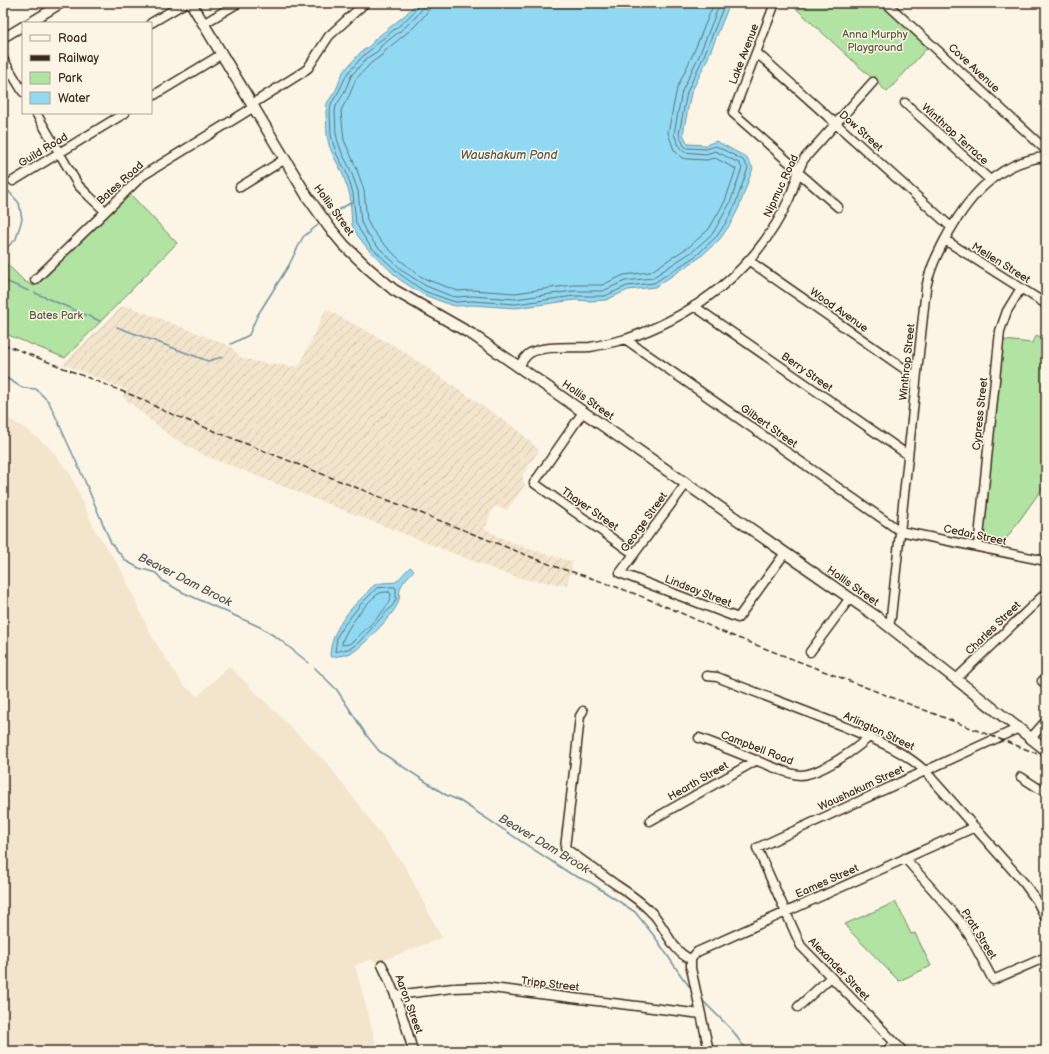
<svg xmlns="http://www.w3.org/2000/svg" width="1049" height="1054" font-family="'Balsamiq Sans',sans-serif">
  <defs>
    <pattern id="industrial-furrows" width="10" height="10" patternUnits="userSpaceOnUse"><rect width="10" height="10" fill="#f3e5cc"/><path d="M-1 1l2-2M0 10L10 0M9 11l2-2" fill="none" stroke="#d1c5af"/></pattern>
  </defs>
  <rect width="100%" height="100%" fill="#fcf5e5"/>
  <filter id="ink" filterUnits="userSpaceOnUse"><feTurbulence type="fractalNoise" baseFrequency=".025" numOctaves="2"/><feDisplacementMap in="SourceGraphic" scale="8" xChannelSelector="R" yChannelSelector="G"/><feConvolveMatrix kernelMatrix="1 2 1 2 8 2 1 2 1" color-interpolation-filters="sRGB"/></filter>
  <g filter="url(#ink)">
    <path fill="#f3e5cc" d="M3,416L25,428L49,447L71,475L95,530L121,569L151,635L183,685L198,696L229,666L327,763L405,866L442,938L376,963L372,959L355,965L378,1051H3Z"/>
    <path fill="url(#industrial-furrows)" d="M128,306L230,346L242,358L259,362L297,367L300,364L326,309L400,349L518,430L539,450L522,476L525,485L507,510L494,506L485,528L499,537L529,549L573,562L567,585L529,580L506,574L201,454L180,442L167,434L123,397L127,390L63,364L122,307Z"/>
    <path fill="#b1e3a3" stroke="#768660" d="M790,3H880L928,47L887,92Z
      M129,193L177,243L65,358L3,333V260L24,281L34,286Z
      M1037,335L1046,341V468L1044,486L1001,546C994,545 986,545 983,538L1004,340L1032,343Z
      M896,902L911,934L915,933L931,966L899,981L850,931L845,924Z"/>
    <path fill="#91d9f3" stroke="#6f939e" d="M417,3H730L707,60L691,93L683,134L688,144L706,145L716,141L746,157L753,168L739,207L731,223L720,239L699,258L655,287L628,290L606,300L590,301L575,300L516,308L472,305L456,306L448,304L422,294L399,279L368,249L358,236L352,225L350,195L342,172L334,157L329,145L327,135L326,112L327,103L336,90L343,72L361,52L372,44L374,40L404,16Z
      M410,567L414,570C409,576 401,583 400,590C399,596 400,600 397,605C393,615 362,647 353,652C347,655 339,656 332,657L330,656C331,631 348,610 366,594C368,591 371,587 375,585C380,582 390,583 396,582Z"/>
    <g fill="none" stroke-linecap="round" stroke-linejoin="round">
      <path stroke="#5d7073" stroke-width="1" d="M419,3C418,13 386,36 377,43L374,47L364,55L347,74L339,91L331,104L330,112L331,135L333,143L337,155L346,171L353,193L356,223L362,234L371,247L401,275L424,291L449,300L456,302L472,301L516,304L574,296H605L627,286L654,283L697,255L717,236L727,221L735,205L748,168L743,160L716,146L706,149L687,148L684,146L679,134L687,92L703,58L725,3
        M424,3C423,16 392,37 381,46L378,51L367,58L351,76L344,93L336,106L335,112L336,134L338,142L342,153L350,169L358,191L361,222L366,232L375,244L404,272L426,286L451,296L457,297L472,296L515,299L573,291H603L625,281L652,278L693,251L713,233L730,203L742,168L739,163L715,151L706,154L684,152L680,148L674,134L682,91L699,56L720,3
        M430,3L429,9L425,15L414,27L386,50L382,55L371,63L356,79L349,96L342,108L341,112L344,140L356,167L364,190L367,220L371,228L380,240L400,260L420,276L428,280L458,291L472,290L515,293L573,285H602L624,275L650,272L690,246L709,229L725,201L736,169L715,158L706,160L688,159L682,158L674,150L668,133L677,88L693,54L714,3
        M394,587L396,588V599L393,605L358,643L351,648L335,652L337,637L342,628L360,605L377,588Z
        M389,592L391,594C391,608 365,629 355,640L349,644L342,645C341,634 370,597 380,593C382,592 386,592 389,592Z"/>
      <path stroke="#6f939e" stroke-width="1.5" d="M3,185L19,203L22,219L16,239L3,251
        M330,215L352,202
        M3,280L29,291
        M35,293L100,321
        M117,327L208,361L222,357
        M231,344L249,335L257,316L289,265L303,237L318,225
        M3,376L23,388L36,389L49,402L84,479L111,543L126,561L139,568L156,573L163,581L182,592L260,627L279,639L309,663
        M315,668L337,690L367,736L379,751L446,795L460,801L571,874L591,883L635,912L655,937L682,977L693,991
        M701,999L733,1031L741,1043L750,1051"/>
      <g stroke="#3b2a1e" stroke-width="11">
        <path id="minor" d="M775,3L733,113L799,171
          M886,3L1046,150
          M29,23L62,3
          M151,23L185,3
          M203,24L238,3
          M3,38L23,26
          M757,53L951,227
          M3,59L23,92
          M151,97L222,54
          M905,103L990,180
          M252,104L303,72L308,68L329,36L365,3
          M36,113L78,185L89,196L105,211
          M798,172L838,207
          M13,181L125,113
          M240,187L285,159
          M945,240L1046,304
          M748,260L916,377
          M35,280L142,176L254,107
          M694,306L908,455
          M625,339L900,531L1046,561
          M518,367C522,362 525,356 530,353C544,345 573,348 590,347C602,345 614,342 626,339C655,329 684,315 709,296C743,272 772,237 789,199C795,186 797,171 804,159L873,82
          M583,412L534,483L634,554
          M686,484L620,573L738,618L785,553
          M978,547L1000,331L1007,311L1021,288
          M889,626L891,617L926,288C929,271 936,257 943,243C965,201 996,161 1046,157
          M810,652L850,598
          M707,676L717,677C759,694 803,710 845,727C873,739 903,750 925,771L1024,883L1037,901L1046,919
          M956,679L1046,593
          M1042,681L1046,684
          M583,711L580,716L576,754L565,848C582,860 598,872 615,884C629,893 643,903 654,915C666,929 673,953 691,959
          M699,738C721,746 743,755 765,764C774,767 790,775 800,775C819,775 855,750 869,737
          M1031,738L1046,721
          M1021,777L1038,788L1046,791
          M650,821L757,760
          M905,858L960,921L970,937L993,980L1046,957
          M691,959L697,952L975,827
          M691,959V968L709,1051
          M382,965C395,992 405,1021 413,1051
          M396,995L453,988L484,987L701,1014
          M798,1007L831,977
          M886,1051L895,1043
          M903,1051L801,946L757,848L1019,728"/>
      </g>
      <g stroke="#3b2a1e" stroke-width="13">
        <path id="major" d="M191,3L307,196L329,227L344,245L369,269L394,290L473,335L877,617L1046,750"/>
      </g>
      <use href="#minor" stroke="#fcf5e5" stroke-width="8"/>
      <use href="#major" stroke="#fcf5e5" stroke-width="10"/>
      <path stroke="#3b2a1e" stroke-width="1.5" stroke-dasharray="6 3" stroke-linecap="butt" d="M3,344L139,398L164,411L214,431L559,568C614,584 668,606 720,631L1046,757"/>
    </g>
  </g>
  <g text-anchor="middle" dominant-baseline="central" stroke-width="3" stroke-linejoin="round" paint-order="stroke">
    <g font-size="11" fill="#58583f" stroke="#fcf5e5">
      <text x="875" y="34">Anna Murphy<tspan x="875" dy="13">Playground</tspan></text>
      <text x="56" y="315">Bates Park</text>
    </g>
    <g font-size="11" fill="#3b2a1e" stroke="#fcf5e5">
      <text transform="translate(744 54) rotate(-69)">Lake Avenue</text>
      <text transform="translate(974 68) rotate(43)">Cove Avenue</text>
      <text transform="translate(861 131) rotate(42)">Dow Street</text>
      <text transform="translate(955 134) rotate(42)">Winthrop Terrace</text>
      <text transform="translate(43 150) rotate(-31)">Guild Road</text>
      <text transform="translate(120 183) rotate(-42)">Bates Road</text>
      <text transform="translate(781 186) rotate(-65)">Nipmuc Road</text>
      <text transform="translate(334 210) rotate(54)">Hollis Street</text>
      <text transform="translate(1001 263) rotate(32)">Mellen Street</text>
      <text transform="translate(839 310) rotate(35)">Wood Avenue</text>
      <text transform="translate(907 362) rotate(-84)">Winthrop Street</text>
      <text transform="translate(807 372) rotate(35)">Berry Street</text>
      <text transform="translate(588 400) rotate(35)">Hollis Street</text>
      <text transform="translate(980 414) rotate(-84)">Cypress Street</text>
      <text transform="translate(769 426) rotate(35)">Gilbert Street</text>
      <text transform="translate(590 509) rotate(35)">Thayer Street</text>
      <text transform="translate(644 522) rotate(-54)">George Street</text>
      <text transform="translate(975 535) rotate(12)">Cedar Street</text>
      <text transform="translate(853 586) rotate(35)">Hollis Street</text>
      <text transform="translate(698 591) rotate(21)">Lindsay Street</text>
      <text transform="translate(993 628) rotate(-44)">Charles Street</text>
      <text transform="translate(879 731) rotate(25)">Arlington Street</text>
      <text transform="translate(757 748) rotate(21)">Campbell Road</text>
      <text transform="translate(698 781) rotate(-30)">Hearth Street</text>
      <text transform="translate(861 788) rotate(-25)">Waushakum Street</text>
      <text transform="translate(827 881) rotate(-24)">Eames Street</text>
      <text transform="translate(979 934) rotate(58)">Pratt Street</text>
      <text transform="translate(839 969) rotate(46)">Alexander Street</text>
      <text transform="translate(550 984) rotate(7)">Tripp Street</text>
      <text transform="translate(409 1004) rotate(70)">Aaron Street</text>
    </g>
    <g font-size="12" font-style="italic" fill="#505653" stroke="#fcf5e5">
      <text x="509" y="155">Waushakum Pond</text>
      <text transform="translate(185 580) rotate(27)">Beaver Dam Brook</text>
      <text transform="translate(544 844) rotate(31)">Beaver Dam Brook</text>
    </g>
  </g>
  <rect width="1049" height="1054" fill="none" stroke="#fcf5e5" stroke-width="16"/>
  <rect x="8" y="8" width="1033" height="1038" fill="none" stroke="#3b2a1e" stroke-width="1.5" filter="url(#ink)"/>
  <rect x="22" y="22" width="130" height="92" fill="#fcf5e5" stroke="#afa495"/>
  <rect x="30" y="35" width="20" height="6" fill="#fcf5e5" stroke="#afa495"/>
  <text x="58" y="42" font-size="12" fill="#3b2a1e">Road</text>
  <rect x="30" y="55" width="20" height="6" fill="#3b2a1e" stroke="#afa495"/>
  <text x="58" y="62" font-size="12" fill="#3b2a1e">Railway</text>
  <rect x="30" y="72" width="20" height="12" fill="#b1e3a3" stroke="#afa495"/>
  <text x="58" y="82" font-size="12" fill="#3b2a1e">Park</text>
  <rect x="30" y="92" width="20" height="12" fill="#91d9f3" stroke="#afa495"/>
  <text x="58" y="102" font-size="12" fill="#3b2a1e">Water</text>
</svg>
